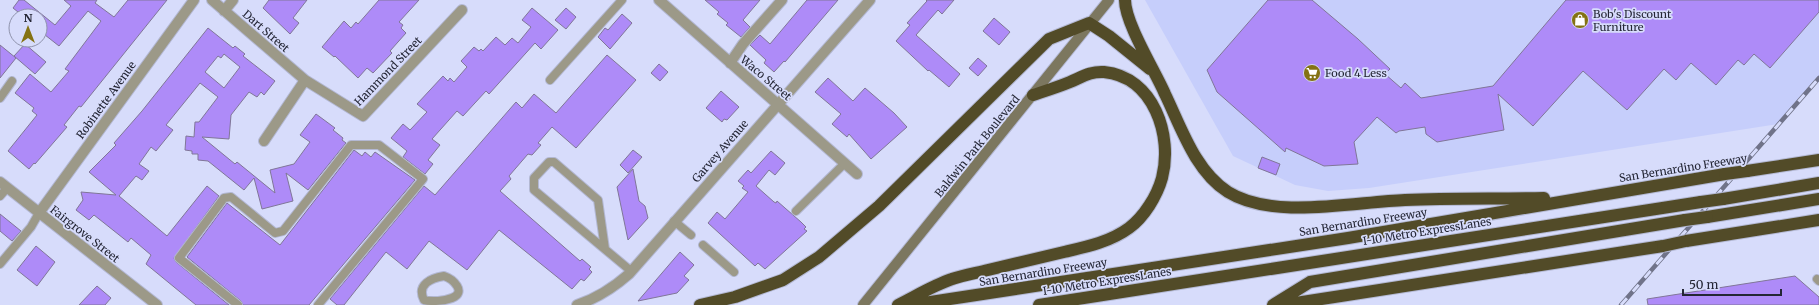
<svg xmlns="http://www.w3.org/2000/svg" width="1819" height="305" font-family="Merriweather,serif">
  <rect width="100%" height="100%" fill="#d7dcfb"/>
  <path fill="#c6cefb" d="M1145,0H1819V78L1778,124L1369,188L1328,191L1295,185L1233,156Z"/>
  <path fill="#ae8bf8" stroke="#807698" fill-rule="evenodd" d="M19,0H24L55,25L71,6L64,0H97L95,3L114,17L128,0H167L81,107L79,106L64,125L67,127L35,164L34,163L29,169L8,151L37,115L32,111L34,108L15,93L30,74L51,92L69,71L65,69L101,21L88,11L59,46L40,31V16H23L13,8Z
    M269,0H307L293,18L299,23L290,34L263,8Z
    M379,0H419L399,22L403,25L401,28L406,33L390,51L392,53L373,73L367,68L358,78L335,56L334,57L322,47L344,21L351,28L356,22L358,24Z
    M705,0H760L743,20L750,27L741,37L726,25L728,23L717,14L719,12Z
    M807,0H838L785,62L784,61L774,72L764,63L766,60L750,45L760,35L770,44Z
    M926,0H954L942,14L938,10L916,35L960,74L949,87L929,70L928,71L896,41L910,25L907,23L927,1Z
    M1268,0H1312L1358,39L1390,69L1385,74L1401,88L1405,83L1421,98L1493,86L1566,0H1819V12L1770,68L1754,54L1744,65L1738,60L1716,85L1691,63L1676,80L1664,69L1627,110L1583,71L1533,126L1498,94L1504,130L1437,142L1426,134L1425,127L1399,131L1396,133L1377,117L1354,142L1358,164L1324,166L1286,148L1285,152L1217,92L1207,70Z
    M532,8L558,30L541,49L535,43L489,94L486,91L463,116L457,111L432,139L440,145L428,160L433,164L425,174L403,157L407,151L391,138L403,124L410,130L427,112L417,104L443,76L448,81L450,78L454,82L467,67L461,61L474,47L479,51L481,49L483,51L496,37L505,45L512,38L518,43L531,27L522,20Z
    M566,8L576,17L566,29L555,20Z
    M622,14L632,23L610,49L598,37L605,28L608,30Z
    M994,18L1010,32L999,45L983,31Z
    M208,28L233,48L235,46L245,54L243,56L275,81L264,95L261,92L257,97L249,92L231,115L229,139L202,137L235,164L237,162L275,193L270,170L294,164L310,142L300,135L316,114L335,128L333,130L343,138L342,140L346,143L308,190L286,173L293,201L262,209L254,178L244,190L208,161L198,160V154H192V151L185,150L186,136L194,137L195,122H199L218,97L200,83L166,125L173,130L156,151L151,147L139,164L149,171L142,180L136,176L119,196L167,236L207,186L219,196L174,258L176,262L229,305H196L146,264L151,255L131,238L128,242L94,215L89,220L76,210L83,200L81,192L116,195L89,172L116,145L114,143L142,111ZM224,54L240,67L224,88L205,72L218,56L221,58Z
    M25,44L46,62L35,74L14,56Z
    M0,45L16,58L0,78Z
    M607,55L636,80L576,148L552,127L538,143L541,145L532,155L528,154L509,176L511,179L500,191L580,261L582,259L591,267L589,269L592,272L584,281L581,279L572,289L499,230L467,270L429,241L407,269L386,252L344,305H337L330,299L424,186L435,195L516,102L522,108L534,94L556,113Z
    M978,58L987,66L978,76L969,68Z
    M659,64L668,72L660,81L651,73Z
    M828,78L853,101L865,88L894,113L907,127L871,159L849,134L847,137L832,124L841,114L815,92Z
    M721,91L739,107L727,120L724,119L722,122L706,108Z
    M354,150L362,156L365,152L371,157L375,152L415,180L309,305H243L241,301L187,257L227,203L280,245Z
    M633,150L642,157L628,173L620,165Z
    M771,151L785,163L775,175L769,170L756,186L774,202L776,203L777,201L801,222L806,227L804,229L807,231L765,269L758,263L755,266L708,223L717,212L725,219L748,192L742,188L744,186L738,181L748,170L751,173Z
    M1262,157L1280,164L1276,175L1258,168Z
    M633,169L639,201L645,206L648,218L628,240L617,187Z
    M0,214L21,231L12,241L0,231Z
    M36,246L55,262L37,286L17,270Z
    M680,252L694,265L684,276L689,280L677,293L638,301Z
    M1795,276L1819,297V305H1648L1647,299Z
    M97,286L111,298L105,305H79Z"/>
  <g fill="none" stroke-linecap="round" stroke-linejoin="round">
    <g stroke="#b3b8d3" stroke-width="10">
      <path id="lane" d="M550,80L622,0
        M0,98L12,81
        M0,196L7,188
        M796,211L845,163
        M674,221L691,235
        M703,245L734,272
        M605,249L598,200L554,162H549L534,178V190L631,271
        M0,264L31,227L39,213
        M444,276C453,279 467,292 452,298C444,301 432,302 424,300C416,284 432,278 444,276Z
        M1817,279L1819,281
        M238,305L179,258L224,198L231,197L275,233L283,231L351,145H379L423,179L318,305"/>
    </g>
    <g stroke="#b3b8d3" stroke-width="12">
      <path id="street" d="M212,0L305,80L363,116L462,10
        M659,0L857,174
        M224,11L233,0
        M730,63L743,44L782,0
        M264,141L305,80
        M0,182L157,305
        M39,213L194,0
        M577,305C598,298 613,288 629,274L870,0"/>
    </g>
    <g stroke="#b3b8d3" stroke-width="12">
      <path id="secondary" d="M863,305L1109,0"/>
    </g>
    <g stroke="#b3b8d3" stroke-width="14">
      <path id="highway" d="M1125,0C1125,23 1155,71 1165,94C1181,127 1195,171 1228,192C1273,220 1353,202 1405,200C1452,198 1498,199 1544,198
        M1747,171L1819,160
        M1723,199L1819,183
        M1707,217L1819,199
        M1686,241L1819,220
        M700,305L735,297L783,280L819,257L879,206L1049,39L1089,23L1109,36L1150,69
        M898,305C916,296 934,285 952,279C963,275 976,273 988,270C1013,264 1039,258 1064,252C1086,247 1110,242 1129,228C1144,217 1157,196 1162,178C1173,136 1154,77 1104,72C1091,71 1082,77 1070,82C1058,87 1045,91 1033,95
        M911,305L1348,238L1725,174
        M1039,305L1701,202
        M1273,305L1310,282L1685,220
        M1283,305L1663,246"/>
    </g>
    <use href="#lane" stroke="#9c9988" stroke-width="8"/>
    <use href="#street" stroke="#9c9988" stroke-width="10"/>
    <use href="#secondary" stroke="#7c775f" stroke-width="10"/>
    <use href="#highway" stroke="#524b28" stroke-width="12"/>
    <g stroke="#707389" stroke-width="4.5">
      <path id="rail" d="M1621,305L1819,78"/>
    </g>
    <use href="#rail" stroke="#d7dcfb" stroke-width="3" stroke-dasharray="9" stroke-linecap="butt"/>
    <g stroke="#b3b8d3" stroke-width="14" stroke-linecap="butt">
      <path id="highway-bridge" d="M1725,174L1747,171
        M1701,202L1723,199
        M1685,220L1707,217
        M1663,246L1686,241"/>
    </g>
    <use href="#highway-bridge" stroke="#524b28" stroke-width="12"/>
  </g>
  <defs>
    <g id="shop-disc" transform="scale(0.9)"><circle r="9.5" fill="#847213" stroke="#d7dcfb"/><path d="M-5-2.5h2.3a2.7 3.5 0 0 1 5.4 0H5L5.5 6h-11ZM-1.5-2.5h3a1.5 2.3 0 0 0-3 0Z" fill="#fff"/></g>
    <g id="supermarket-disc" transform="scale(0.9)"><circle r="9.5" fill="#847213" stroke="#d7dcfb"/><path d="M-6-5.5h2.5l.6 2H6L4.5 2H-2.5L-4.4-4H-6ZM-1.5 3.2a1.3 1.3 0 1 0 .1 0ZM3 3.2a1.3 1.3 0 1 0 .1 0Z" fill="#fff"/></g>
  </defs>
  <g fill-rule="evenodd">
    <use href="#shop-disc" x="1580" y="20"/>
    <use href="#supermarket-disc" x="1312" y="73"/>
  </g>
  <g text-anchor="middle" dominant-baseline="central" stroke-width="3.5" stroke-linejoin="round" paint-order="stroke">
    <g font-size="11" fill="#242635" stroke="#d7dcfb" text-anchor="start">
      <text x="1593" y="14">Bob's Discount<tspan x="1593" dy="13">Furniture</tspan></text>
      <text x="1325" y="73">Food 4 Less</text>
    </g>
    <g font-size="11" fill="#242635" stroke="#d7dcfb">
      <text transform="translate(266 31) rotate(41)">Dart Street</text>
      <text transform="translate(388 71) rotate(-46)">Hammond Street</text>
      <text transform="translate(766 78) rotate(40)">Waco Street</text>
      <text transform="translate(106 100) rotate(-54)">Robinette Avenue</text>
      <text transform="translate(977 146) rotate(-51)">Baldwin Park Boulevard</text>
      <text transform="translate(720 151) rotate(-49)">Garvey Avenue</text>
      <text transform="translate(1683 168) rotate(-9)">San Bernardino Freeway</text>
      <text transform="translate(1363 222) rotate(-9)">San Bernardino Freeway</text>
      <text transform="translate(1427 231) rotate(-9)">I-10 Metro ExpressLanes</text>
      <text transform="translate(85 234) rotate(38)">Fairgrove Street</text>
      <text transform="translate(1043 272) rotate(-9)">San Bernardino Freeway</text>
      <text transform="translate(1107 281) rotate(-9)">I-10 Metro ExpressLanes</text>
    </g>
  </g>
  <g transform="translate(28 28)"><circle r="19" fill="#d7dcfb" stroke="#8f93ac"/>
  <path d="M0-3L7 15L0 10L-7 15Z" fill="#847213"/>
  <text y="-6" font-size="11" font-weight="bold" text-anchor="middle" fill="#242635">N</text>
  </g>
  <path d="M1683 289v6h98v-6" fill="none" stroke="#242635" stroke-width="2"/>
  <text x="1689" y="289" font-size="12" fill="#242635" stroke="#d7dcfb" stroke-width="3" paint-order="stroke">50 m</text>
</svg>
